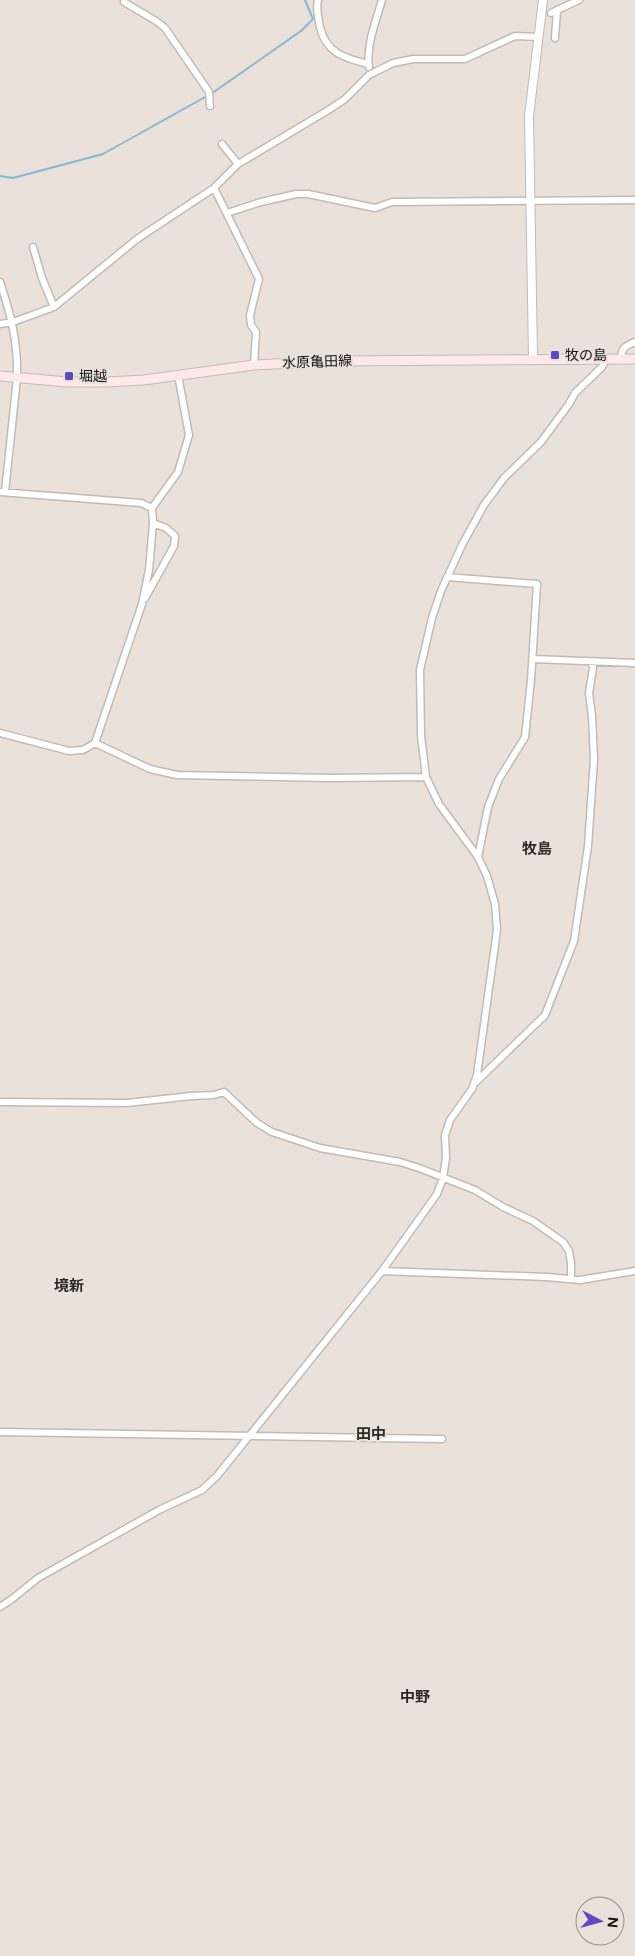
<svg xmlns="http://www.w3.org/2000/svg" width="635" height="1956" font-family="Figtree,'Noto Sans JP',sans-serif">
  <rect width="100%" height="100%" fill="#eae2da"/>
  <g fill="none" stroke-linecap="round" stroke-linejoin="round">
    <path stroke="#86b8d3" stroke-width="2" d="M211,94L301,31L313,19L305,0
      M0,176L13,178L103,154L207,96"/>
    <g stroke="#c2bab3" stroke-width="9">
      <path id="minor" d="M318,0C316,10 318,17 320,27C326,53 344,58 368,64
        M124,2L156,21L165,28L209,92L210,106
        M551,13L579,0
        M555,38L557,10
        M369,67C366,45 376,21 382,0
        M222,144L238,164
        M214,188L259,279L250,315L251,325L256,332L254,365
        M227,213L261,202L296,194H308L375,208L392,202L635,200
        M33,247L42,278L54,307
        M0,282C11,315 18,342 17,378L5,492
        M0,324L13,322L54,307L137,239L214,188L238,164L330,109L345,99L369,75L393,63L413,59H465L515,36L538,37
        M621,359C621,348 625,346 635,342
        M0,492L141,503L152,508
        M447,577L537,584L531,680L525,737L499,779L488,807L478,857
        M145,598L174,546L175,536L166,528L153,523
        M533,659L635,663
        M0,733L69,751L83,750L95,743L142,604L149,570L153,523L152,508L178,472L189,435L178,375
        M95,743L150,769L177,775L329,778L426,777
        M476,1082L545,1015L574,941L588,846L594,759L592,716L589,693L593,668L592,662
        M0,1102L127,1103L191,1096L214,1095L224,1092L257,1123L272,1132L320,1148L400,1162L419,1168L475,1190L503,1207L533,1221L563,1242L569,1251L571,1263V1279
        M382,1271L547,1277L580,1280L635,1271
        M0,1432L442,1439
        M0,1607L12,1599L38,1578L159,1510L202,1490L217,1476L382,1271L437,1194L443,1178L446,1158L445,1135L450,1120L472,1089L477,1075L495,945L497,929L495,904L487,876L478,857L439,804L426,777L421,736L420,670L432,618L441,591L462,545L484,505L504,478L541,442L569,404L575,393L602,367L606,359"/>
    </g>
    <g stroke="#c2bab3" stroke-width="10">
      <path id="tertiary" d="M533,358L529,116L543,0"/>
    </g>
    <g stroke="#c2bab3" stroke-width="11">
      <path id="secondary" d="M0,376L67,382H107L144,380L254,365L333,361L635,359"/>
    </g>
    <use href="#minor" stroke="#fff" stroke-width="6"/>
    <use href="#tertiary" stroke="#fff" stroke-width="8"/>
    <use href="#secondary" stroke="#fde9e9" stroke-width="9"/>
  </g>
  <g fill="#5f49c1" stroke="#eae2da" stroke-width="2">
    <rect x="550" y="350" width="10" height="10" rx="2.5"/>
    <rect x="64" y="371" width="10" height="10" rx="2.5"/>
  </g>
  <g text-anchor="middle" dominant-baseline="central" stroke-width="4" stroke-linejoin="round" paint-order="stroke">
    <g font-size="14" fill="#161311" stroke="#eae2da" text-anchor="start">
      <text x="565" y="355">牧の島</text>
      <text x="79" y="376">堀越</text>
    </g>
    <g font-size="14" fill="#161311" stroke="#eae2da">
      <text transform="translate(317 362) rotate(-2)">水原亀田線</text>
    </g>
    <g font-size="15" font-weight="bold" fill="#2f2924" stroke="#eae2da">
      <text x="537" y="849">牧島</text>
      <text x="69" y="1286">境新</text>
      <text x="371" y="1434">田中</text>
      <text x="415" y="1697">中野</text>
    </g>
  </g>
  <g transform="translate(600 1921) rotate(96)"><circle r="24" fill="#eae2da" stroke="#958f8a"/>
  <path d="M0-4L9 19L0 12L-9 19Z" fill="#5f49c1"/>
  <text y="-8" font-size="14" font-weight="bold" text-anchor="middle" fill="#161311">N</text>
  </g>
</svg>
